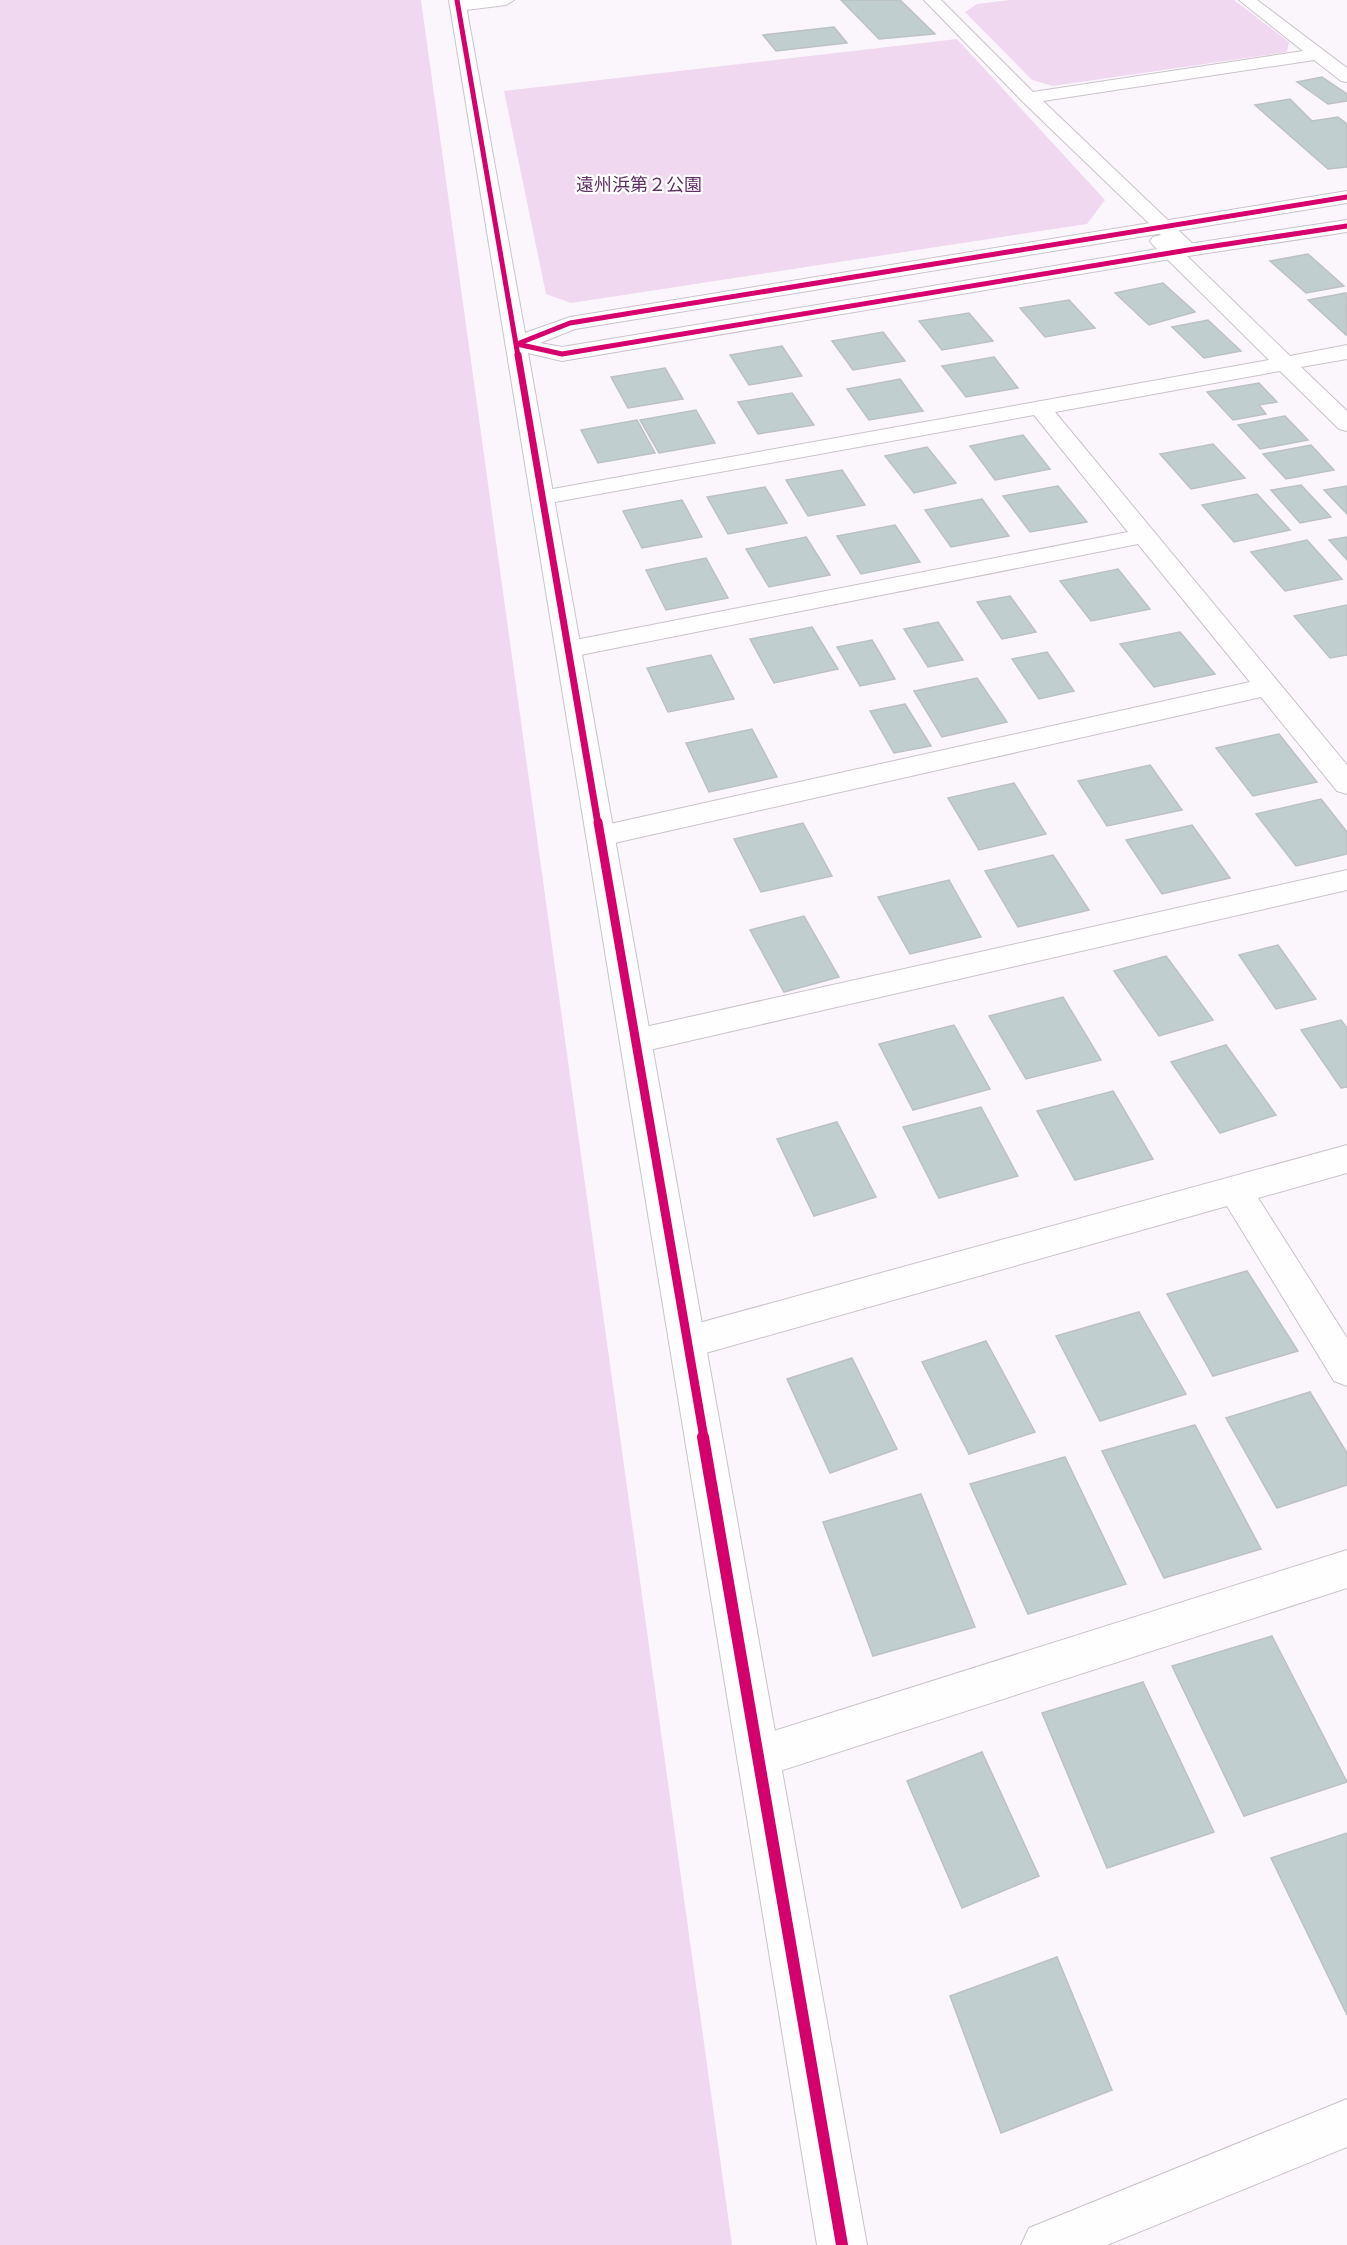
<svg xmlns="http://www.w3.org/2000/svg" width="1347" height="2245" font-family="Raleway,'Noto Sans JP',sans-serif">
  <rect width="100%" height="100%" fill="#fbf6fb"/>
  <path fill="#f0d8f1" d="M0,0H421L732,2245H0Z
    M1010,0H1234L1289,42L1287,52L1053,86L1032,80L965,12L977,4Z
    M957,39L1105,200L1087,224L571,303L546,294L504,91Z"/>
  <path fill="#c1ced0" stroke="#bcc1c3" stroke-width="1.5" d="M841,0H900L935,34L879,39Z
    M834,27L847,43L776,51L763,35Z
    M1322,77L1347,94V101L1328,104L1297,82Z
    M1290,99L1312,121L1338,117L1347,124V167L1328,169L1255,105Z
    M1308,254L1344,286L1306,293L1270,261Z
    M1163,283L1195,312L1149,325L1115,293Z
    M1346,293L1347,335H1346L1308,300Z
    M1069,300L1095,328L1045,337L1020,308Z
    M969,313L993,341L942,350L919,321Z
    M1208,320L1241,351L1204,358L1172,327Z
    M883,332L905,361L853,370L832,341Z
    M782,346L802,376L749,385L730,355Z
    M994,357L1018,388L966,397L942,366Z
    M665,368L683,399L628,408L611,377Z
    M900,379L923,411L869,420L847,389Z
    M1259,383L1277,402L1259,405L1266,414L1233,420L1207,392Z
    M792,393L814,425L758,434L738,402Z
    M696,410L715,443L659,453L640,420Z
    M1285,416L1308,440L1260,449L1238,425Z
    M637,420L655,453L598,463L581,430Z
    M1023,435L1050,469L995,480L970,446Z
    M1213,444L1245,478L1191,489L1160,454Z
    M1311,445L1334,470L1286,479L1263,454Z
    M927,447L956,483L914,493L885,456Z
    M842,470L865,505L808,516L786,480Z
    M1301,485L1331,517L1300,523L1271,490Z
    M1058,486L1087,522L1030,532L1003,496Z
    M1347,486V514L1324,490Z
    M765,487L787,523L728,534L707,497Z
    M1257,494L1290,530L1234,542L1202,505Z
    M982,499L1009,536L951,547L925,510Z
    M682,500L702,537L642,548L623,511Z
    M895,525L920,562L861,574L837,536Z
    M806,537L830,575L769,587L746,549Z
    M1347,537V560L1329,540Z
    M1307,540L1342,579L1285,591L1251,552Z
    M706,558L728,598L666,610L646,570Z
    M1118,569L1150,609L1091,621L1060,581Z
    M1010,596L1036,632L1002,639L977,602Z
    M1347,605V655L1330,658L1294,616Z
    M938,622L963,660L928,667L904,629Z
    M812,627L838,669L774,683L750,639Z
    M1180,632L1215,674L1154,687L1120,644Z
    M872,640L895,679L860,686L837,647Z
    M1047,652L1074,691L1039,699L1012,659Z
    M711,655L734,699L668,712L647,668Z
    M977,678L1007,722L942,737L914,691Z
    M905,704L931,746L894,753L870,711Z
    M752,729L777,777L709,792L686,743Z
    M1279,734L1317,782L1253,796L1216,748Z
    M1150,765L1182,810L1107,826L1078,781Z
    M1014,783L1046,834L979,850L948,798Z
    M1321,799L1347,832V854L1296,866L1256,814Z
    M803,823L832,876L761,892L734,839Z
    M1192,825L1230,878L1162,894L1126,840Z
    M1053,855L1089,910L1018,927L985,871Z
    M949,880L981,937L910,954L878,897Z
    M804,916L839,977L784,992L750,930Z
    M1278,945L1316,999L1276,1009L1239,955Z
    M1166,956L1213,1020L1159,1036L1114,971Z
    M1063,997L1101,1060L1026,1079L989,1016Z
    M1341,1020L1347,1028V1087L1341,1088L1301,1030Z
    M954,1025L990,1089L913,1110L879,1044Z
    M1226,1045L1276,1115L1220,1133L1171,1062Z
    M1113,1091L1153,1159L1075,1180L1037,1111Z
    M981,1107L1018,1176L939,1198L903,1127Z
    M837,1122L876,1197L814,1216L777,1139Z
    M1247,1271L1298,1351L1213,1376L1167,1294Z
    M1139,1312L1186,1394L1100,1421L1056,1336Z
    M986,1341L1035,1432L969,1454L922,1362Z
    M852,1358L897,1449L830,1473L787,1379Z
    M1310,1392L1347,1453V1485L1277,1508L1226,1418Z
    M1195,1425L1261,1549L1164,1578L1102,1451Z
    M1065,1457L1126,1584L1028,1614L970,1484Z
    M921,1494L975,1627L873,1656L823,1522Z
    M1272,1636L1347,1782L1244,1816L1172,1666Z
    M1143,1682L1214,1832L1107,1868L1042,1713Z
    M982,1752L1039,1876L962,1908L907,1781Z
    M1347,1833V2015L1271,1858Z
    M1057,1957L1112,2090L1001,2133L950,1996Z"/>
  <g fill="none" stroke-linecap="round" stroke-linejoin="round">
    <g stroke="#cac3ca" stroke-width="2">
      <path id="minor" d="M514,0L506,5L458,11L450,6L452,2L466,0Z
        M924,0H941L1033,92L1303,51L1239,0H1257L1347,68V82L1341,81L1314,60L1043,101L1195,246L1198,250L1195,254L1187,256L1290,356L1347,345V359L1301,367L1347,411V431L1339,429L1280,371L1055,412L1347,765V794L1337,791L1261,697L601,846L591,843L587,836L591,829L601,826L1250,682L1138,544L570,657L561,655L557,649L561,643L570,641L1128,532L1034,415L544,504L536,502L532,497L536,492L1269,360L1153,245L1150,241L1153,237L1161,235L1023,102Z
        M1347,870V890L636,1053L625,1050L620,1041L625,1032L636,1029Z
        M1347,1145V1173L1258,1198L1347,1338V1386L1334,1381L1227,1206L688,1358L675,1353L670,1342L675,1331L688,1326Z
        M1347,1550V1588L758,1778L743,1772L737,1757L743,1742L758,1736Z
        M1347,2099V2147L1107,2245H1021L1029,2228Z"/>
    </g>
    <g stroke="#cac3ca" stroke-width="2">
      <path id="tertiary" d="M449,0H465L525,333L570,317L1347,191V203L575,329L540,343L562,347L1188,244L1347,220V232L1188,256L562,361L528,353L867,2245H817Z"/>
    </g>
    <use href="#minor" fill="#fefefe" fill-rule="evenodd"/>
    <use href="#tertiary" fill="#fefefe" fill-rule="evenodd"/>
    <g stroke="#fff" stroke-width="8">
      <path id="cycleway-far3" d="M457,0L518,356
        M1347,197L570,323L517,344L562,354L1188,250L1347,226"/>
    </g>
    <g stroke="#fff" stroke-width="10">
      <path id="cycleway-far2" d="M518,355L598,824"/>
    </g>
    <g stroke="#fff" stroke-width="13">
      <path id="cycleway-far1" d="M598,822L704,1438"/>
    </g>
    <g stroke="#fff" stroke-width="16">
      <path id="cycleway" d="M703,1437L842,2245"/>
    </g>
    <use href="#cycleway-far3" stroke="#d6006c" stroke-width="5"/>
    <use href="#cycleway-far2" stroke="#d6006c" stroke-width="7"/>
    <use href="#cycleway-far1" stroke="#d6006c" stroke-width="9"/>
    <use href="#cycleway" stroke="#d6006c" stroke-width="12"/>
  </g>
  <g text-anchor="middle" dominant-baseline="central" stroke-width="4.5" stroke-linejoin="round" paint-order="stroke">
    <g font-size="18" fill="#612e65" stroke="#fff">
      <text x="639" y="184">遠州浜第２公園</text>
    </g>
  </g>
</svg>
